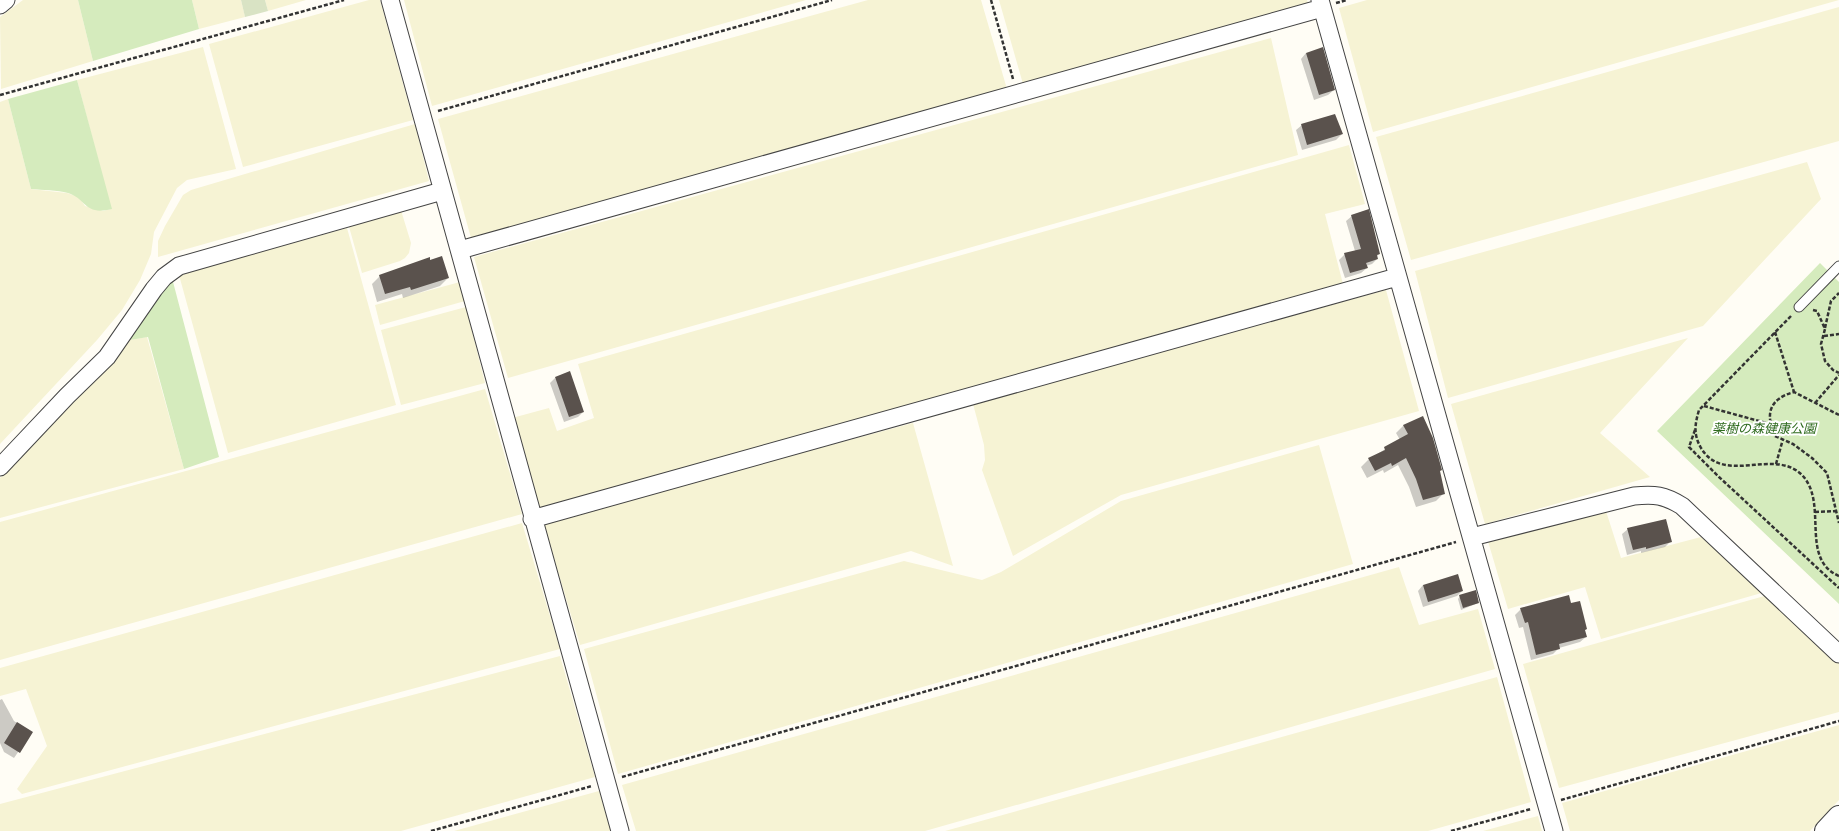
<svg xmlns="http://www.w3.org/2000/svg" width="1839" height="831" font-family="'Source Serif 4','Noto Sans JP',serif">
  <rect width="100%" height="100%" fill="#fffdf5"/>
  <path fill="#f6f3d4" d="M23,0H78L93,61L1,89L0,17Z
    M192,0H241L245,17L199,29Z
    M265,0H306L268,11Z
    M369,0H380L413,120L243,167L209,44Z
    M404,0H806L432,106Z
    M868,0H981L1007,89L471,238L438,119Z
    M999,0H1307L1308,3L1023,84Z
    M1367,0H1839L1373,132L1339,8Z
    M1839,7V141L1411,260L1376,137Z
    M1271,38L1298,155L508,378L474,257Z
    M203,47L236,169L187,180L177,188L154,232L151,254L140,280L122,310L97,340L0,444V102L8,99L31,189L67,193L79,197L85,206L103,211L111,209L77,80Z
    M415,124L429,181L158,257V241L165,226L183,195L191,190Z
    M1349,145L1365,204L1325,214L1343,284L540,509L512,418L549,408L557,431L594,418L578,364Z
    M1807,162L1821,199L1703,326L1448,398L1415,271Z
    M400,207L411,243L409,253L405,258L400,261L362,273L348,223Z
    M347,228L396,405L228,453L179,275Z
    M460,282L465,301L380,325L375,305Z
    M1386,290L1419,411L1121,495L1013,556L982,470L985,460L984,445L973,404Z
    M466,307L485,383L401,405L381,330Z
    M147,337L184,469L0,518V478L97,378L130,340Z
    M1688,338L1600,433L1650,477L1485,524L1451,404Z
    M485,389L522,514L0,660V522Z
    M913,423L953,566L911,551L580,645L543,522Z
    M1319,445L1353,564L618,774L584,649L904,561L982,580L1001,572L1121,501Z
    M1605,508L1621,558L1701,537L1765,592L1601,639L1585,587L1508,609L1487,538Z
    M522,523L560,649L22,794L17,789L47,746L26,689L0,696V668Z
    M1399,567L1419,625L1478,609L1495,669L925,831H636L622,785Z
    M1768,595L1839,661V712L1559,788L1523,664Z
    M560,656L595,777L401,831H0V804Z
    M1497,677L1531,802L1428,831H945Z
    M1839,725V800L1810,831H1570L1562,803Z
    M599,791L611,831H454Z
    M1538,816L1542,831H1483Z"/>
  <path fill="#d5ebbd" d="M78,0H192L199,29L93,61Z
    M77,80L112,209C84,216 87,199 68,193C57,190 43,190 31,189L8,99Z
    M1820,263L1839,282V604L1657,431Z
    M172,278L219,457L184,469L148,337L130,340L136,329Z"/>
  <path fill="#d9e3c4" d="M241,0H265L268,11L245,17Z"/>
  <path fill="#0003" d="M1306,53L1334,90L1328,95L1314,100L1301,59Z
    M1302,125L1342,134L1336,140L1302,150L1296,130Z
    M1352,216L1379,254L1376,257L1377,259L1372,264L1366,266L1367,268L1361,273L1345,278L1339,260L1345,254L1355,251L1346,221Z
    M430,261L448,278L440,286L403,298L402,294L377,302L372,284L380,276Z
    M555,378L583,412L578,417L564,422L550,383Z
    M1404,425L1439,471L1444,493L1436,501L1416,507L1409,487L1398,465L1384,473L1383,470L1367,478L1361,467L1369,459L1400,440L1396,433Z
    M1628,529L1670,542L1665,547L1641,553V551L1627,555L1622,534Z
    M1423,585L1462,591L1457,596L1423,607L1418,591Z
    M1460,596L1478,603L1461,610L1458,599Z
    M1571,604L1586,629L1584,631L1586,637L1580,642L1559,648L1553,654L1531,660L1523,627L1519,628L1515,615L1521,609Z
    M2,699L14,721L32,732L14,758L4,752L0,743V700Z"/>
  <path fill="#5a524d" d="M1323,47L1335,90L1319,95L1306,53Z
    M1335,114L1343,134L1307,145L1301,124Z
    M1369,209L1380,254L1377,255L1378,259L1366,263L1368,268L1350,273L1344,253L1361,249L1351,215Z
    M442,256L449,278L411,290L410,287L385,294L379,275L430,257V260Z
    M570,371L584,412L569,417L555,377Z
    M1423,416L1433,438L1442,470L1440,471L1445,494L1423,500L1416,479L1406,458L1392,466L1391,463L1375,471L1368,458L1385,450L1384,447L1408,434L1403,425Z
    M1666,519L1672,542L1646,549V547L1633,550L1627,528Z
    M1458,574L1463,591L1428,602L1423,585Z
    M1476,590L1479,603L1463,608L1459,595Z
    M1569,595L1571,603L1580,601L1587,629L1585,630L1587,637L1559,644L1560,649L1536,655L1528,622L1525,623L1520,608Z
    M17,722L33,732L20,753L4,743Z"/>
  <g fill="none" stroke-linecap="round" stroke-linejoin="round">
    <g stroke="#444" stroke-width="11">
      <path id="service" d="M1799,307L1839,266"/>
    </g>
    <g stroke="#444" stroke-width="19">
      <path id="minor" d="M390,0L620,831
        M1320,0L1554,831
        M0,5L6,0
        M460,250L1322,8
        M0,467L67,396L107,357L154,289L164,277L179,266L442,191
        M532,519L1397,277
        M1472,537L1634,496C1655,494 1664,495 1682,506L1839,654"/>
    </g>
    <g stroke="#444" stroke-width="24">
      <path id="tertiary" d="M1826,831L1839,817"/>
    </g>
    <path stroke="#333" stroke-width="2.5" stroke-dasharray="4 2" stroke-linecap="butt" d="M991,0L1013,79
      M1336,3L1347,0
      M0,95L344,0
      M438,111L832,0
      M1813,310L1817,311L1825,329L1821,344L1825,361L1833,370L1839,373
      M1791,316L1699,410C1695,424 1693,434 1701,448C1724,486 1774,447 1802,475C1829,503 1799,559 1839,576
      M1825,328L1831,301L1839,293
      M1775,332L1794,392
      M1824,336L1839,334
      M1815,403L1839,375
      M1704,406L1770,424
      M1839,415L1794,392C1769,399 1765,414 1775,436L1793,444L1812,458L1827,473L1839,523
      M1695,430L1689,447L1719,477L1839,588
      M1776,464L1783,439
      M1815,512L1836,511
      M622,777L1456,542
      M1561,800L1839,721
      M431,831L592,786
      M1451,831L1531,809"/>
    <use href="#service" stroke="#fff" stroke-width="9"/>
    <use href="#minor" stroke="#fff" stroke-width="17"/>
    <use href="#tertiary" stroke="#fff" stroke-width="22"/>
  </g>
  <g text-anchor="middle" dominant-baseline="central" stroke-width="4" stroke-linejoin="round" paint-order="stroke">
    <g font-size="13" font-style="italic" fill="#2f6b1f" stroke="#fff">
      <text x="1764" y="428">薬樹の森健康公園</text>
    </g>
  </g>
</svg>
